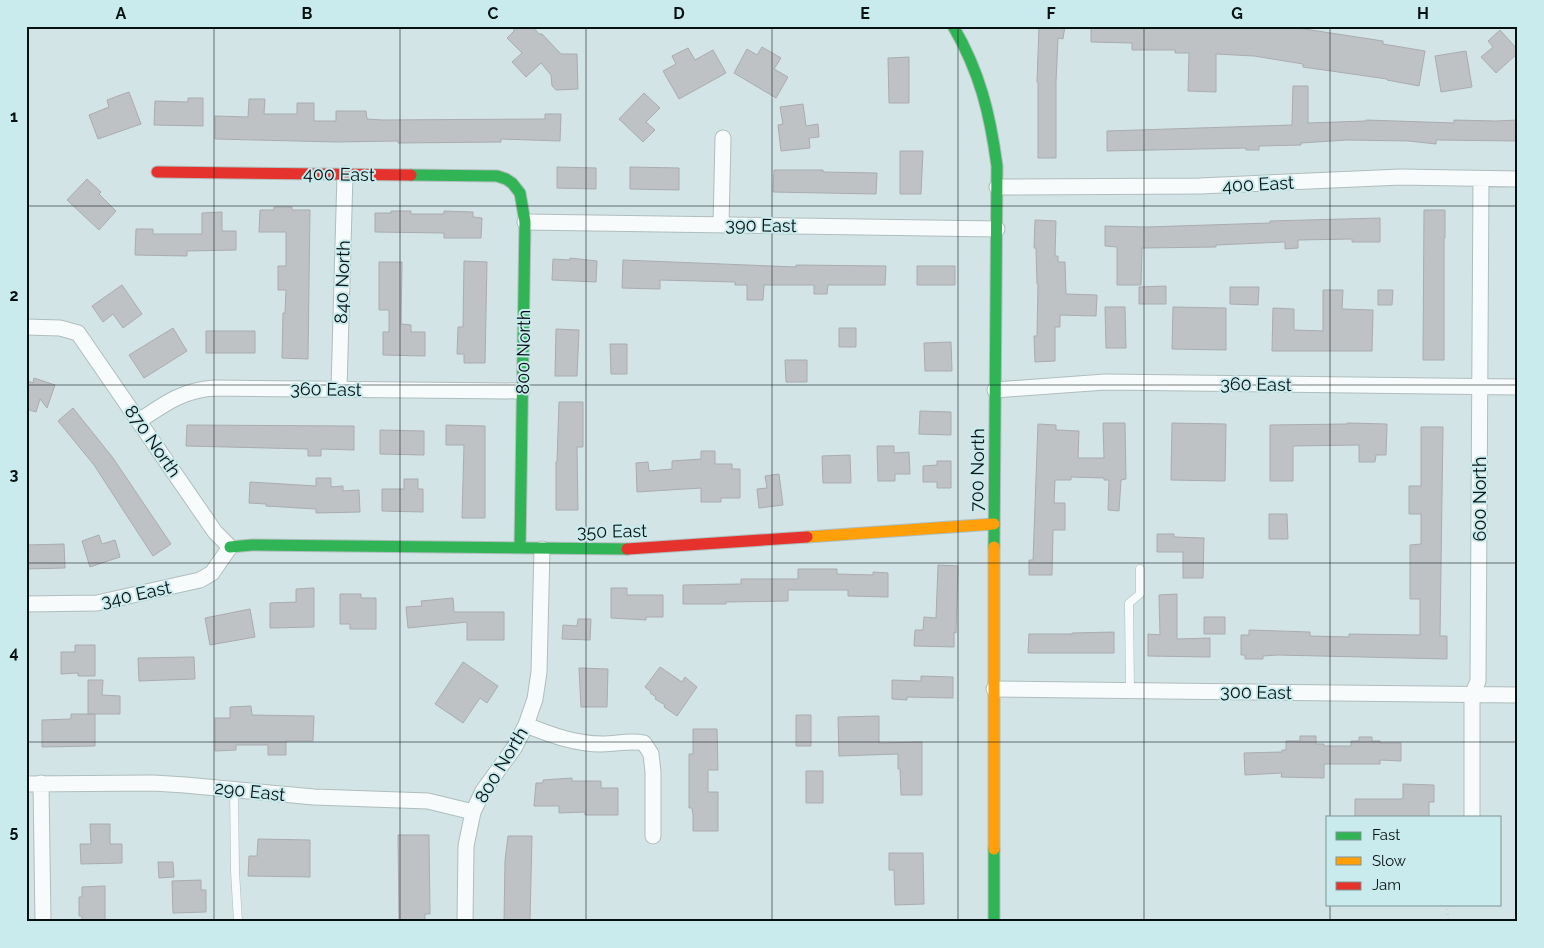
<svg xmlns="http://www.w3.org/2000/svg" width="1544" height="948" font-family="Raleway,sans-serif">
  <rect width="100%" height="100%" fill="#d2e4e5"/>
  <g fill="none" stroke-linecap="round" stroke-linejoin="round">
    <path stroke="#72c5ca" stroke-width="4.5" d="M284,26H300"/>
  </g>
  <path fill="#bfc2c5" stroke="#aaacaf" d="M514,26H532L539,34H542L561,54H577L578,89L556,90L552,86L551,75L541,63L526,77L512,62L522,53L507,38L514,31Z
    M1039,26H1065L1063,39L1058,38L1056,82V158H1038V82H1037Z
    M1091,26H1298V28L1383,41V44L1425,51L1419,86L1387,80V79L1303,67V64L1254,56L1216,54V92L1188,91L1189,53H1175V50H1132V43L1091,42Z
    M1500,30L1518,50V53L1496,73L1481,57L1493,47L1488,41Z
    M762,47L781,58L774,69L788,77L776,98L734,73L747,49L757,55Z
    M688,48L695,60L713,50L726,73L679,99L663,71L676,64L672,56Z
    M1466,51L1472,87L1441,92L1435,56Z
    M909,57V103H889L888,58Z
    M1293,86H1308V123L1366,121V120L1454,123V120L1496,121L1518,120V141L1436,140V144L1409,141L1347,140L1301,143V145L1259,146V150H1246V148L1107,151V131L1292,125Z
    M129,92L141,124L98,139L89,115L109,107L107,100Z
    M644,93L660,108L646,122L655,130L643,142L619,119Z
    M188,98H203V126L154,125L155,101L188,102Z
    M249,99H265L264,114H297V103H314V121H336V111H366L367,119L382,120L545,119V114H561L560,141L501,139V142L398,143V141L336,142L215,139V116L248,117Z
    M803,104L806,126L818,124L819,137L809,138L810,148L781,151L778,125L783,124L780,107Z
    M900,151H923L921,194H900Z
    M557,167L596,168V189L557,188Z
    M630,167L679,168V190L630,189Z
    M774,170H823V172L877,173L876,194L773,192Z
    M87,179L101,192L99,194L116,211L99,230L67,200Z
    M274,207H292V210H310L308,359L282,358L283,313H285L286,290H278V266H286V232H259L260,210H274Z
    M1424,210H1445V238H1444V360H1423Z
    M391,211H411V214H444V211L473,212V217L482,218L481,238H444V233L375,232V213H391Z
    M222,212V231H236V250L187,251V256L135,255L136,229H153V234H202V213Z
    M1380,218V242H1352V239L1298,240V248L1285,249V242L1216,245V247L1142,248L1141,285H1117V247L1105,246V226L1146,227L1270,223V221Z
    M1035,220L1056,221L1055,256H1058V262H1065L1066,294L1097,295L1096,316L1060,315V327H1055V361L1035,362L1034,336H1037L1038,284H1037L1036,248H1034Z
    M570,258L597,261L596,282L552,280L553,259L570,260Z
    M623,260L796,267V265L886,266L885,285H828L827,294H814V285H764L763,300H747V285H735V282L660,280V289L622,288Z
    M464,261L487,262L485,363H464V354H457L458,327H463Z
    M379,262H402L401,324L411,325V332H425V356L383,355V332H389V310H379Z
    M917,266H955V285H917Z
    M122,285L142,314L123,328L113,314L103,322L92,306Z
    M1166,286V304H1139V287Z
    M1230,287H1259L1258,305L1230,304Z
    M1323,290H1343L1342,309L1373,310L1372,351H1272L1273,308L1294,309V330L1323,331Z
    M1378,290H1393L1392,305H1378Z
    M1105,307H1125L1126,348H1106Z
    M1173,307L1226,308V350L1172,349Z
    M173,328L187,351L144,378L129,355Z
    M839,328H856V347H839Z
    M556,329L579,330L577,376H555Z
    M206,331H255V353H206Z
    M951,342L952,371H925L924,343Z
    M610,344H627V374H611Z
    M785,360H807V382H786Z
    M34,378L55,385L47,408L40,399L36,412L26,409V380L33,383Z
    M559,402H583V447H577L578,510H556V462H557Z
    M73,408L113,458L171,544L153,556L94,465L58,421Z
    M920,411L951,412V435L919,434Z
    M1103,423H1125L1126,479L1121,480L1119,511L1108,510L1109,480H1104V478L1071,477V480H1055L1054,503H1065V530H1053L1052,575H1029V560H1033L1038,424L1056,425V430L1079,431L1078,458H1104Z
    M1172,423L1226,424L1225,481L1171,480Z
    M1347,423L1387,424L1386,455H1376L1375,462H1359V445L1293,446V481H1270V425L1347,424Z
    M187,425L354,426V450L321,449V456H308V449L186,446Z
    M446,425L485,426V518H462L464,445H446Z
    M1421,427H1443L1440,636H1447V659L1278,655L1263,656V659H1245V655H1241V635H1249V630L1310,632V636L1349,637V634L1420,635V599H1410V545L1421,544V514H1409V486H1421Z
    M380,430L424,431V455L380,454Z
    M877,446H894V453L909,452L910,474H895V481H878Z
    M701,451H715V464H732V469H740V498H721V502H701V488L637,492L636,463L648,462L649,471L672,469V461L701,459Z
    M850,455L851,483H823L822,456Z
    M937,461H951V488H937V482H923V466L937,465Z
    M779,474L783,505L759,508L757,489L767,488L765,476Z
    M316,478H331V487L343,486V491L359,490L360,512L316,513V509L266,506V504L249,503L250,482L316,486Z
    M404,479H418V489H423V512L382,511V489H404Z
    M1269,514H1287L1288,539H1269Z
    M1157,534H1174V537L1204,538L1203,578H1183V552H1157Z
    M99,535L102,544L115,540L120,557L90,567L82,541Z
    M64,544L65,568L26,569V545Z
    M938,565L958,566L956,633L954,632V647L914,646L915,630H923L924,617L936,618Z
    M798,569H837V574L873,575V572L888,573V597L848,596V590H788V601L726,602V604H683V585L741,584V579H798Z
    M314,588V627L270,628V603L296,602V589Z
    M611,588H627V595H663V617H646V620L611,618Z
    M340,594H361V598H376V629H350V624H340Z
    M1177,594V639L1210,638V657L1148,656V634L1160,635L1159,595Z
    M453,598L454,612H504V640H467V622L408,628L406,607L422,606L421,601Z
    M250,609L255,637L210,645L205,618Z
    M1204,617H1225V634H1204Z
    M578,619H591L590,640L562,639L563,625L577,626Z
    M1114,632V653H1028L1029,634H1072V633Z
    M75,645H95V676H78V673L61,674V652H75Z
    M194,657L195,679L139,681L138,658Z
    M463,662L498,686L487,703L480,698L463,723L435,704Z
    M660,667L682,682L685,677L697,687L677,716L664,707L665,705L655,699L656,697L650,693L651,692L645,687Z
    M579,668L608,669L607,707H581Z
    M921,676L953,677V698L907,697V700L892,699V680L921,681Z
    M88,680H103L102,695L120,696V714H88Z
    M251,706L252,715L314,716L313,741H286V755H268V745H236V750L215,751V718H230V707Z
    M71,714H95V746L42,747V720L71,719Z
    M796,715H811V746H796Z
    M879,716V743L922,742V795H901L900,769H898V754L839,756L838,717Z
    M693,729H717L718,770H708V792H718V831H693V815L692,808H689V754H693Z
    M1300,736H1316V744H1324V746H1351V741H1359V737H1372V741H1380V743H1401V761L1380,760V764H1324V778L1281,777L1282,773L1245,775L1244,753L1282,752V750H1286V741H1300Z
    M806,771H823V803H806Z
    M572,778V781H601V788H618V815H585V812L559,813V806H534L536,783H543V780Z
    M1403,784L1434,785V802H1429V817H1355V799H1401L1403,798Z
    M90,824H110V844H122V863L81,864L80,844H91Z
    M398,835H429L430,914H425V922H399Z
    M508,836H532L530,921L504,922L505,861Z
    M258,839L310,840V877L248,876L249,856H257Z
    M889,853H923L924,904L895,905L894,870H889Z
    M158,862H173L174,877L159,878Z
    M201,880V890H206V912L173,913L172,881Z
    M105,886V922H82V916H79V897H82V887Z"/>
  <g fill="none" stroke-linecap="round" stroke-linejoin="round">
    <g stroke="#afbdbd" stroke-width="9">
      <path id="lane" d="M1130,690L1129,603L1140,594V569
        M234,789L235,871L238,922"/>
    </g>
    <g stroke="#afbdbd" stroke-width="17">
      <path id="street" d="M997,187L1200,186L1401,177L1518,179
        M525,222L997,229
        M721,225L723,138
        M26,327L60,328L78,333L215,532L230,547L212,573L200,580L97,603L26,604
        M339,389L345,174
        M995,390L1105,382L1518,387
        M139,421C164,404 183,390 214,388L522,391
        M994,689L1518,695
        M526,725C551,735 575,744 602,744C617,744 630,740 644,743L651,754L653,772V836
        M41,783L43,922
        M26,784L153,783L185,785L314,797L428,801L473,812
        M1472,817V695L1478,681L1481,179
        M465,922L466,846L473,812L483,791L514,748L526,725L535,699L539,672L542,549"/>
    </g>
    <g stroke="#afbdbd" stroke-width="13">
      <path id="fast" d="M953,26C980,72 990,114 997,166L994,547
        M411,175L497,176L506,179L512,183L520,193L525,222L520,548
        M230,547L252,545L627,549
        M994,849V922"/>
    </g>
    <g stroke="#afbdbd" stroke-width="13">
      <path id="slow" d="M807,537L994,524
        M994,547V849"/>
    </g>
    <g stroke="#afbdbd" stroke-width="13">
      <path id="jam" d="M157,172L411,175
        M627,549L807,537"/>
    </g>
    <path stroke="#cacfcf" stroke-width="2.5" stroke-dasharray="1 4" stroke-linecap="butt" d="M1446,904L1449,922"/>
    <use href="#lane" stroke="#f8fbfb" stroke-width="8"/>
    <use href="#street" stroke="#f8fbfb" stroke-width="15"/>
    <use href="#fast" stroke="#30b455" stroke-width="11"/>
    <use href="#slow" stroke="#ff9f0a" stroke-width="11"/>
    <use href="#jam" stroke="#e5322d" stroke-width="11"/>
  </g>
  <path fill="none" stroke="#061112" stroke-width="1" stroke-opacity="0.55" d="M214,26V922M400,26V922M586,26V922M772,26V922M958,26V922M1144,26V922M1330,26V817M26,206H1518M26,385H1518M26,563H1518M26,742H1518M1330,904V922"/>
  <g text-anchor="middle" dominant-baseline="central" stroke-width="4" stroke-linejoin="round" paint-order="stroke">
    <g font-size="18" fill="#061112" stroke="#caebed">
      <text transform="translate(339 174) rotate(1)">400 East</text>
      <text transform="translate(1258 184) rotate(-3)">400 East</text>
      <text transform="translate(761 225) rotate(1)">390 East</text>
      <text transform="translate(342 282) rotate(-88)">840 North</text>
      <text transform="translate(523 352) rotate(-89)">800 North</text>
      <text transform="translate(1256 384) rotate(1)">360 East</text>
      <text transform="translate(326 389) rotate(1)">360 East</text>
      <text transform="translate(153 441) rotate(55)">870 North</text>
      <text transform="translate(977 470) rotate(-89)">700 North</text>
      <text transform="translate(1479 499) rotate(-90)">600 North</text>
      <text transform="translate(612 531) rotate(-1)">350 East</text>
      <text transform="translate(136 594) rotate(-12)">340 East</text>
      <text transform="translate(1256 692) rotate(1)">300 East</text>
      <text transform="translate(501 765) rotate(-59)">800 North</text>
      <text transform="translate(250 791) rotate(6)">290 East</text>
    </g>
  </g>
  <rect width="1544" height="948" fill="none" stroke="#caebed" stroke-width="55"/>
  <rect x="1326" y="816" width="175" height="90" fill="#caebed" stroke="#7c9495"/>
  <rect x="1336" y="832" width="25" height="8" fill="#30b455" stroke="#7c9495"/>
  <text x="1372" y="840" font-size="15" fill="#061112">Fast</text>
  <rect x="1336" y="857" width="25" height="8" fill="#ff9f0a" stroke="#7c9495"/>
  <text x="1372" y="866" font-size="15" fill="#061112">Slow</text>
  <rect x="1336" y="882" width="25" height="8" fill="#e5322d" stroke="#7c9495"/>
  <text x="1372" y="890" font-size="15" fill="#061112">Jam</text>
  <rect x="28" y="28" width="1488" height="892" fill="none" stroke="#061112" stroke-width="2"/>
  <g font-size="16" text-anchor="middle" font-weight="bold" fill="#061112">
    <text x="121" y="19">A</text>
    <text x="307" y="19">B</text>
    <text x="493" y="19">C</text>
    <text x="679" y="19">D</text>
    <text x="865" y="19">E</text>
    <text x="1051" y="19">F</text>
    <text x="1237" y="19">G</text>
    <text x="1423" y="19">H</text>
    <text x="14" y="122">1</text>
    <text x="14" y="301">2</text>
    <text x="14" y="480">3</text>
    <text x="14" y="658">4</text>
    <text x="14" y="837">5</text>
  </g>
</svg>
